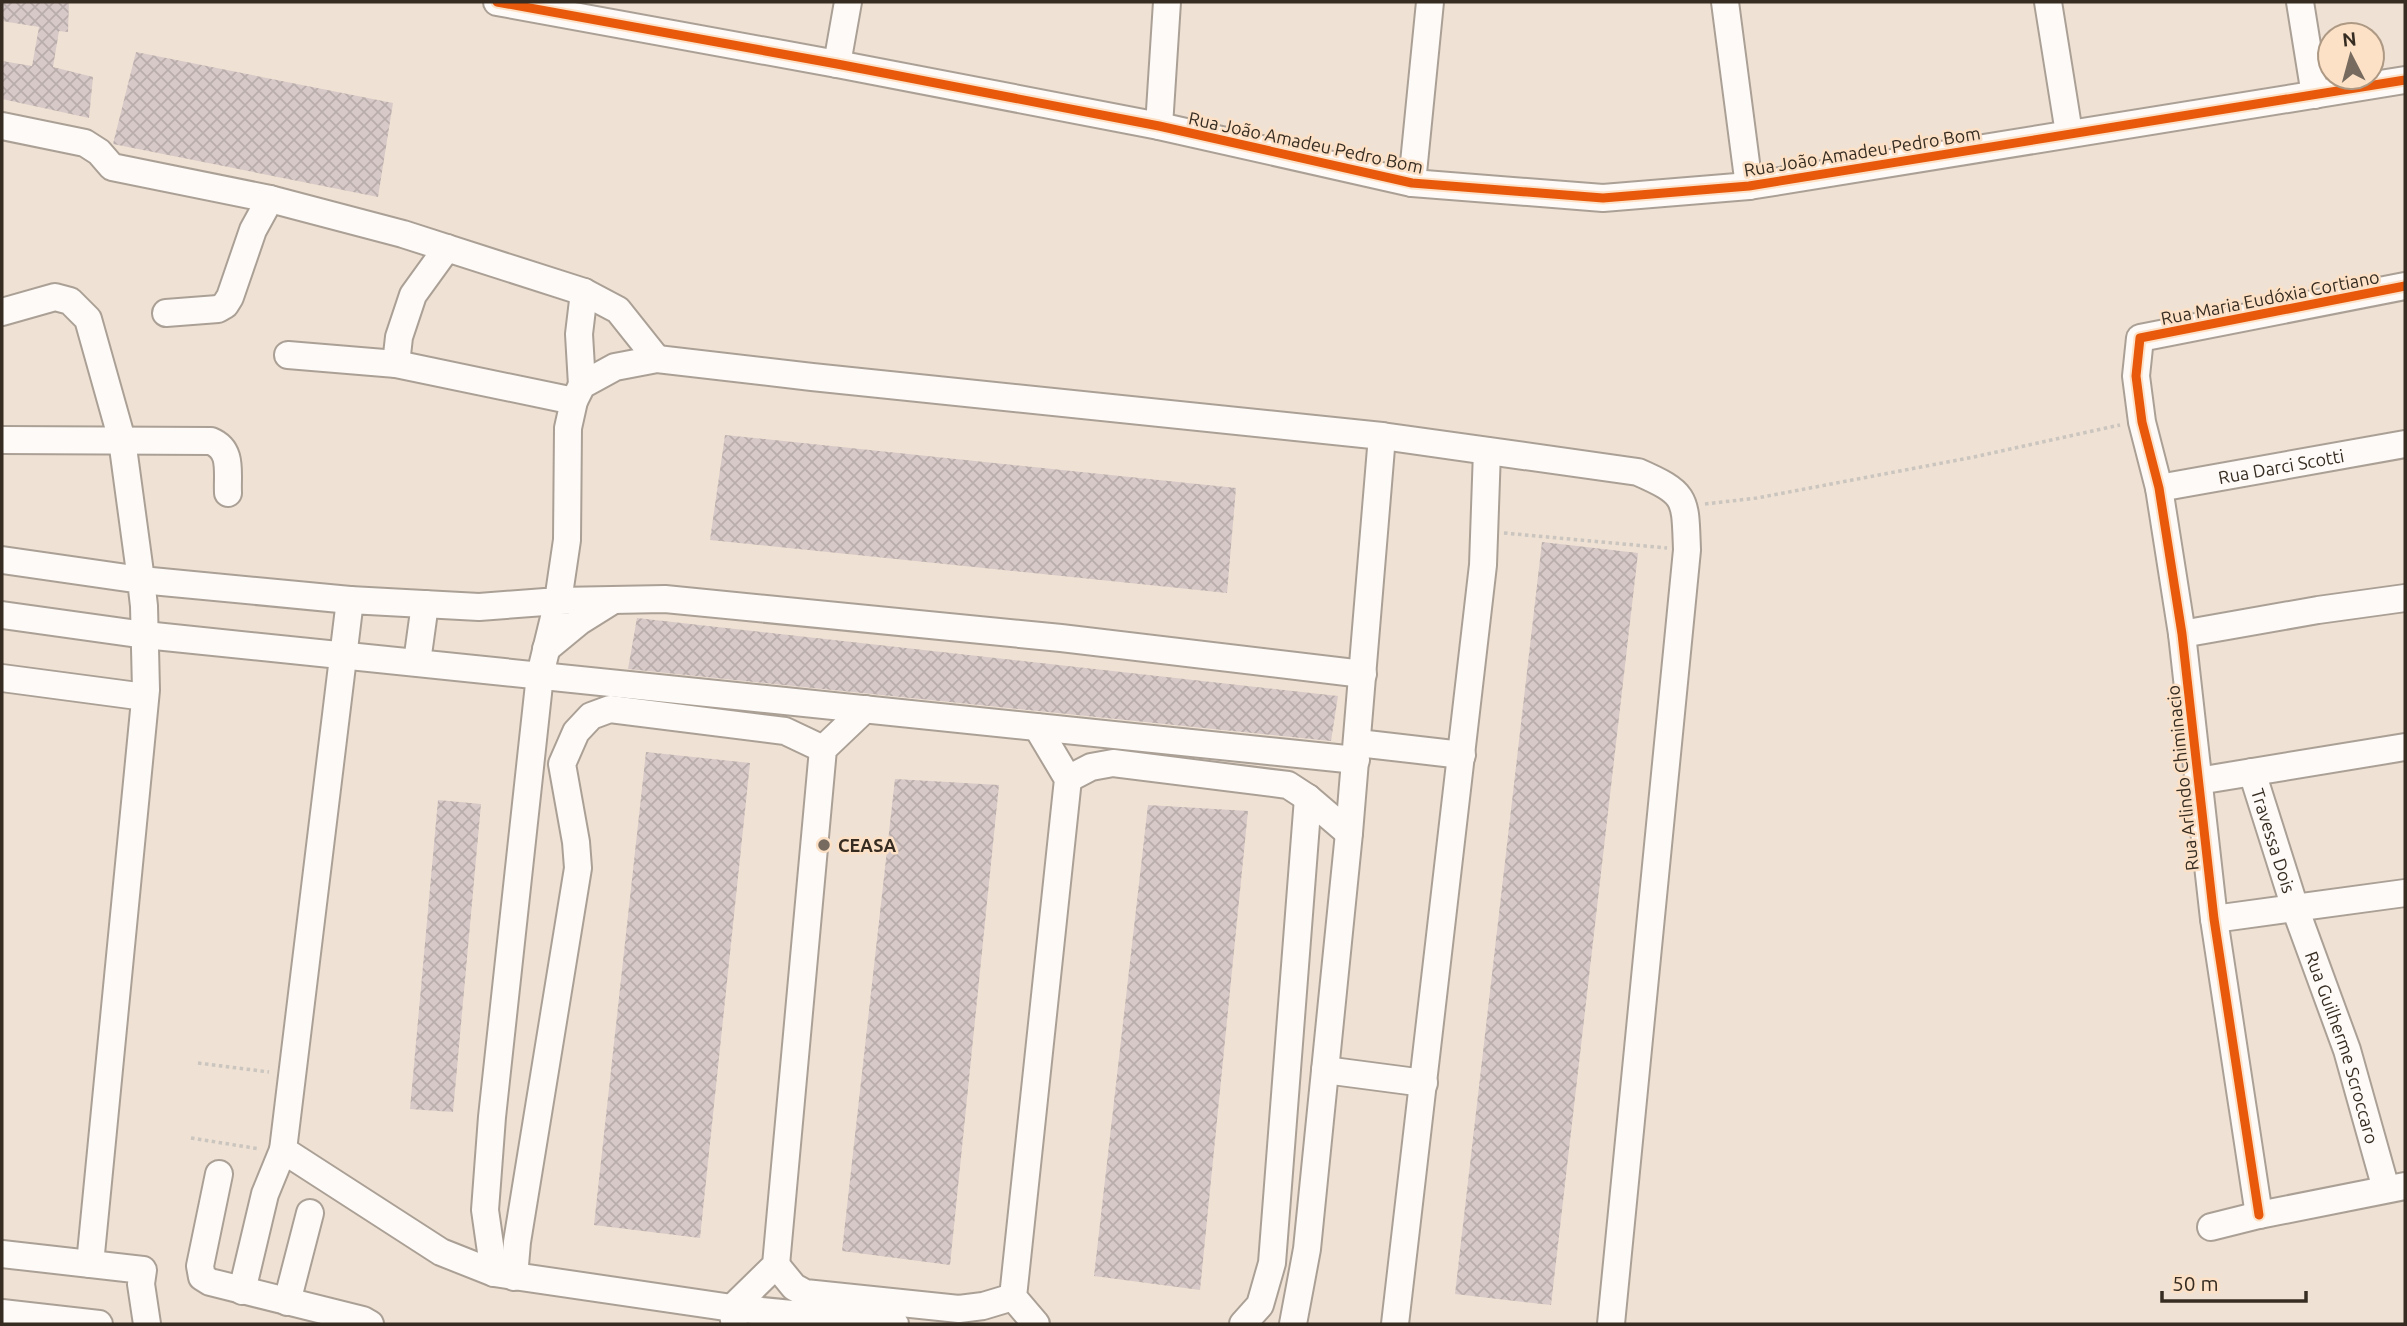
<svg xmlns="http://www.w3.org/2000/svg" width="2407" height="1326" font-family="Ubuntu,sans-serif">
  <defs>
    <pattern id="building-cross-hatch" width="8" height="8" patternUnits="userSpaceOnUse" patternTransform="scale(1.75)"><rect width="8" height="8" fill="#d7c9c7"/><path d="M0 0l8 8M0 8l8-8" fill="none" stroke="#b9adab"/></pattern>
  </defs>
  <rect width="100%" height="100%" fill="#efe1d3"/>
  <path fill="url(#building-cross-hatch)" d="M2,2H69L68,32L59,31L53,67L93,77L89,118L2,99V61L32,66L39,27L2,21Z
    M136,52L393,103L378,197L113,144Z
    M725,435L1236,488L1227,593L710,540Z
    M1542,542L1638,553L1551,1305L1455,1294Z
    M637,618L1338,696L1331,741L628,669Z
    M646,752L750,763L700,1238L594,1225Z
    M895,779L999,785L950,1265L842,1251Z
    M438,800L481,804L453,1112L410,1109Z
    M1148,805L1248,811L1200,1290L1094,1276Z"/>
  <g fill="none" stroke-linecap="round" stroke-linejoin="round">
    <g stroke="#aba095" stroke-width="30">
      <g id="minor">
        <path d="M497,2L837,64L1159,126L1412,183L1603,198L1749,186L2405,80"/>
        <path d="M1725,2L1749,186"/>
        <path d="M2048,2L2069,133"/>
        <path d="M2300,2L2315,95"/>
        <path d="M837,64L848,2"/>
        <path d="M2,126L85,143L99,152L112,167L270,199L403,234L584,292L618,310L657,359"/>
        <path d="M1159,126L1167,2"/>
        <path d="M1412,183L1430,2"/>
        <path d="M2,312L55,297L70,301L88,319L122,440L141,580L350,600"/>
        <path d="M166,313L218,309L225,305L230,297L253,230L270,199"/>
        <path d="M288,355L396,364L574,401"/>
        <path d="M396,364L399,337L413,295L447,248"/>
        <path d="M582,385L579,334L584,292"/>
        <path d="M2,440L211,441C233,450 227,472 228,493"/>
        <path id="s1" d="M2159,488L2405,444"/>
        <path d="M2,560L141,580L144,606L146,690L90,1264"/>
        <path d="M2,615L145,635L1356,760"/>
        <path d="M2182,634L2318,610L2405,598"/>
        <path d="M546,649L580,621L612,601"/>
        <path d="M417,662L425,604"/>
        <path d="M2,678L145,697"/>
        <path d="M1358,743L1462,755"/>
        <path id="s2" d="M2252,772L2295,908L2347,1050L2386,1189"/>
        <path d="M1068,779L1091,767L1113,763L1288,785L1308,798L1349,833"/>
        <path d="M2198,781L2405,747"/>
        <path d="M2214,919L2405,893"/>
        <path d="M1325,1070L1424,1083"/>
        <path d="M219,1174L200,1266L202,1277L210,1282L363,1320L370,1324"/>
        <path d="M2259,1215L2214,919L2182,634L2159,488L2142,422L2136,376L2140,338L2405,286"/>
        <path d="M2211,1227L2259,1215L2405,1186"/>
        <path d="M2,1254L143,1270L141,1284L147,1324"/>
        <path d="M776,1265L794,1287L805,1293L959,1309L983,1306L1013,1297"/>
        <path d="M494,1273L485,1210L492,1117L540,675L558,601L665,599L1061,638L1363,674"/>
        <path d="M514,1277L517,1242L578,868L576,842L562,764L576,732L591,716L610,709L785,731L823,749"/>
        <path d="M242,1291L265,1194L283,1150"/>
        <path d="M287,1302L310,1213"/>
        <path d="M2,1313L99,1324"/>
        <path d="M734,1320L732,1308L776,1265L823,749L865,709"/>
        <path d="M895,1324L732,1308L494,1273L441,1252L283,1150L350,600L479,607L558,601L567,540L568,428L574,401L582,385L615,367L657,359L812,377L1382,436L1638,472C1688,494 1685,498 1687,550L1611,1324"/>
        <path d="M1036,1324L1013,1297L1068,779L1037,727"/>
        <path d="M1243,1324L1260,1305L1272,1263L1308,798"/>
        <path d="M1293,1324L1307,1249L1349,833L1382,436"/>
        <path d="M1395,1324L1483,565L1487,451"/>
      </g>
    </g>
    <path stroke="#cac5bf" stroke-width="3.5" stroke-dasharray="3.5 3.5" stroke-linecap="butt" d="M1705,504L1757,498L1974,457L2120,425
      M1504,533L1667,548
      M198,1063L269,1072
      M191,1138L260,1149"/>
    <use href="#minor" stroke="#fdfaf8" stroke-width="26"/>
    <g stroke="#fce1c6" stroke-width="13">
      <path id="cycleway" d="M497,2L837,64L1159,126L1412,183L1603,198L1749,186L2405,80
        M2259,1215L2214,919L2182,634L2159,488L2142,422L2136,376L2140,338L2405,286"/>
    </g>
    <use href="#cycleway" stroke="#e8590c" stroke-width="9"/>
  </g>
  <circle fill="#776b5f" stroke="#fce1c6" stroke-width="2.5" cx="824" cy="845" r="7"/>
  <g text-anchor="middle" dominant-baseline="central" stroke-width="5" stroke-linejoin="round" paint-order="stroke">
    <g font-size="18" fill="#362c21" stroke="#fce1c6">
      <text transform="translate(1306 142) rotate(12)">Rua João Amadeu Pedro Bom</text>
      <text transform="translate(1862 151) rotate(-9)">Rua João Amadeu Pedro Bom</text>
      <text transform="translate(2270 297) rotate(-11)">Rua Maria Eudóxia Cortiano</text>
      <text stroke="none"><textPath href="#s1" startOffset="124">Rua Darci Scotti</textPath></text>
      <text transform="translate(2182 778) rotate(-96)">Rua Arlindo Chiminacio</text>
      <text stroke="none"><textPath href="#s2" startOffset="72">Travessa Dois</textPath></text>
      <text stroke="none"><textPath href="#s2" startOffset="290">Rua Guilherme Scroccaro</textPath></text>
    </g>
    <g font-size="18" font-weight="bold" fill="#362c21" stroke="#fce1c6" text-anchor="start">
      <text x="838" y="845">CEASA</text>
    </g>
  </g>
  <rect width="2407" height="1326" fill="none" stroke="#362c21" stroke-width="7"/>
  <g transform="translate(2351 56) rotate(354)"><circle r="33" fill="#fce1c6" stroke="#ad9984" stroke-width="2"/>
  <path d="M0-5L12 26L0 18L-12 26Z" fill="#776b5f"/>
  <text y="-10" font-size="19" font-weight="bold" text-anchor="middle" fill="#362c21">N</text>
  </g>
  <path d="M2162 1291v10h144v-10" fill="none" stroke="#362c21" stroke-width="3.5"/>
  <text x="2172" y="1291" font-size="21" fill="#362c21" stroke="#fce1c6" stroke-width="5" paint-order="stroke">50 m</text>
</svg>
